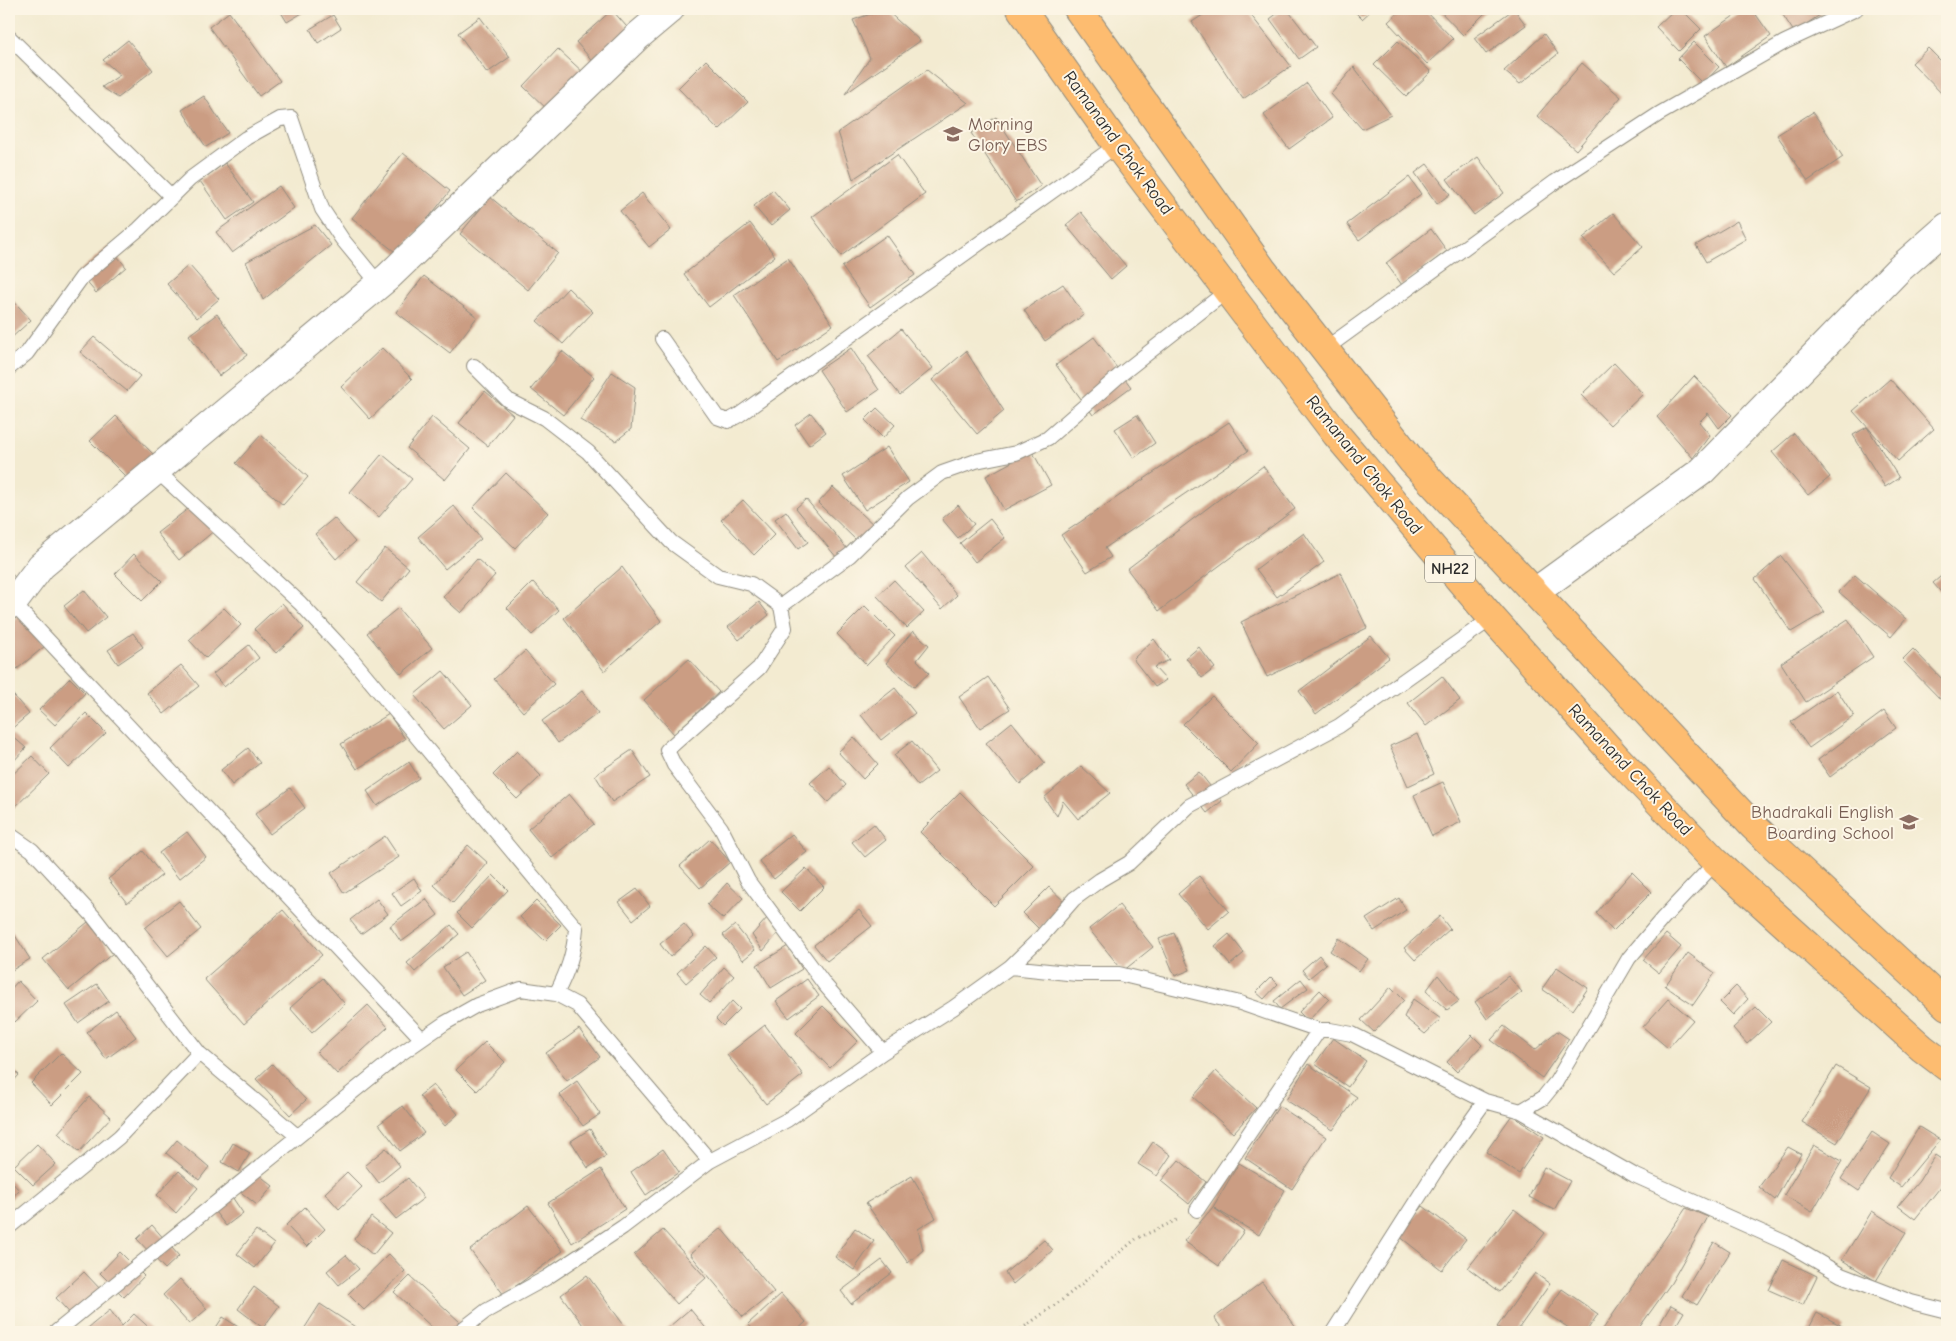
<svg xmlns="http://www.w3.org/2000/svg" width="1956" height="1341" font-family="'Comic Neue',sans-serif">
  <rect width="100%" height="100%" fill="#fcf5e5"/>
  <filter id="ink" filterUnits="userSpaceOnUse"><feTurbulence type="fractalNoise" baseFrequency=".02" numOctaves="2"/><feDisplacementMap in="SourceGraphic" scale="10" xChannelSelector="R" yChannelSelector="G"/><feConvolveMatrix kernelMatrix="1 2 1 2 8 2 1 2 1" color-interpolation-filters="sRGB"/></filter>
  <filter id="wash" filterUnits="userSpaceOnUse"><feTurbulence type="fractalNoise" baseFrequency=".0096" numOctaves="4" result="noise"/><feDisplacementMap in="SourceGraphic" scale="20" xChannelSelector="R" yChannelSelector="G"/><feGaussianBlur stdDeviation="1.12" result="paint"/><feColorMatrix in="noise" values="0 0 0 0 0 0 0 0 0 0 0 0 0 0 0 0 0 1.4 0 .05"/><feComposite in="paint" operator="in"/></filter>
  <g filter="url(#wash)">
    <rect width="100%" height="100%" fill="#f3ebd1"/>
    <g id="blocks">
      <path fill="#cb9d83" d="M279,9H309L287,22Z
        M885,9L920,41L845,94L870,58L853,20Z
        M1212,9H1246L1291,66L1243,99L1192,22Z
        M1283,9H1287L1316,47L1299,59L1270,19Z
        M1352,9H1373L1362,19Z
        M1402,9H1424L1453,39L1427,64L1388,22Z
        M1438,9H1489L1463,35Z
        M1514,9L1526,25L1486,54L1474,38Z
        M1675,9H1681L1701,29L1679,51L1656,27Z
        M1744,9H1752L1771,36L1726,67L1705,36Z
        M1779,9H1829L1794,32Z
        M612,10L634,35L597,66L576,42Z
        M229,12L280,81L259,96L209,27Z
        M333,15L341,28L318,43L310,29Z
        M480,17L510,57L487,73L458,33Z
        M1544,34L1558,54L1520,84L1504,71Z
        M128,40L153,70L118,98L102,87L120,75L103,60Z
        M1398,41L1431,72L1406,96L1374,65Z
        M1694,42L1719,67L1703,84L1678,59Z
        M1928,48L1947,67V99L1912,63Z
        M558,49L586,75L551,113L523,86Z
        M706,60L748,102L719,130L678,88Z
        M1582,63L1621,97L1576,150L1537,116Z
        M1354,67L1391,115L1362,129L1331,94Z
        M927,70L968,103L853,179L838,132Z
        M1307,83L1332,118L1289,149L1264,115Z
        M204,96L228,133L206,147L182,110Z
        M1813,112L1843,157L1808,181L1777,135Z
        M996,117L1041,186L1016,202L971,133Z
        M403,153L450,191L399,255L352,218Z
        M897,155L925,194L841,256L812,217Z
        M1478,157L1504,193L1474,215L1447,179Z
        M225,163L253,202L227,220L200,181Z
        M1427,164L1450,194L1437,204L1415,173Z
        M1409,177L1421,194L1359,240L1347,224Z
        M279,186L294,208L232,253L216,232Z
        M773,190L790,210L771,226L754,206Z
        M642,193L671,230L649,247L620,211Z
        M490,197L558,253L528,290L460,234Z
        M1081,212L1126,266L1111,279L1066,225Z
        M1613,213L1643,247L1614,272L1583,238Z
        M1737,221L1746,239L1706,262L1696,245Z
        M750,223L775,256L709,307L684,274Z
        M315,225L331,245L263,300L246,262Z
        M1431,229L1447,251L1402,285L1386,263Z
        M887,235L915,275L870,307L842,267Z
        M109,246L126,267L96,293L78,272Z
        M788,258L833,325L778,362L734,295Z
        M189,265L219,299L197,318L167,284Z
        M424,276L477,317L450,353L396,312Z
        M1063,284L1084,315L1045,341L1024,310Z
        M568,288L593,312L563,344L537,321Z
        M9,296L31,320L9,340Z
        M217,314L247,355L219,376L189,335Z
        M901,329L933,368L900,395L868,356Z
        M94,337L140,376L127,391L80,352Z
        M1094,337L1131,387L1093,415L1056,365Z
        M382,348L412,379L370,419L341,387Z
        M851,348L879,390L847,412L819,370Z
        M562,351L594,377L563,415L531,389Z
        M966,351L1004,411L977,434L932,380Z
        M1614,363L1643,394L1610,425L1581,395Z
        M612,372L635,387L631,429L616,441L580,420Z
        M1694,376L1732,415L1719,428L1708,413L1699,422L1710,435L1693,458L1657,417Z
        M1890,379L1934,429L1898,461L1853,411Z
        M485,391L513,415L488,446L459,423Z
        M877,408L895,425L883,438L865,420Z
        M811,413L826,432L809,445L795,425Z
        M1137,415L1155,443L1134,458L1115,429Z
        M116,416L153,454L127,478L90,441Z
        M432,417L470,449L445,480L407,448Z
        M1229,422L1248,451L1105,548L1111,557L1087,572L1061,535Z
        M1867,427L1899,478L1885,487L1853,435Z
        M1794,433L1830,477L1808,495L1772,452Z
        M261,435L308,477L283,505L236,463Z
        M887,447L909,482L865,510L843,476Z
        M1032,451L1051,485L1004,510L986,476Z
        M382,454L412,479L379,517L350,492Z
        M1263,466L1295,509L1159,611L1127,569Z
        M506,473L548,513L515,548L473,508Z
        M833,487L875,526L859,543L818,503Z
        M806,499L848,550L837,558L796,508Z
        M743,500L775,534L754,555L721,520Z
        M194,504L215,530L179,560L157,533Z
        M958,505L974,524L958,538L942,519Z
        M454,506L481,539L445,569L418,537Z
        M786,511L808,542L798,549L775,519Z
        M334,518L355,542L336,559L315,534Z
        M990,519L1005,538L975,562L960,543Z
        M1304,533L1324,562L1277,597L1256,569Z
        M385,548L409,568L381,602L357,582Z
        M922,553L957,595L942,609L906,567Z
        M134,554L162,581L142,601L115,574Z
        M1781,556L1825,612L1791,632L1755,579Z
        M477,559L495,575L461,613L443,597Z
        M622,567L661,621L604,671L564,618Z
        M9,571L21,584L9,596Z
        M1947,571V599L1933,583Z
        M1341,573L1367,628L1267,677L1241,622Z
        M1855,575L1906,619L1891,637L1839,592Z
        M894,580L924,612L907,628L877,596Z
        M533,582L559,610L532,635L507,608Z
        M84,590L106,617L86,633L64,606Z
        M759,602L769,615L739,640L728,627Z
        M282,603L304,628L276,653L254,629Z
        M865,606L895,636L867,665L837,634Z
        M224,608L241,625L206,658L189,640Z
        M398,608L432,648L401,674L367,633Z
        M19,615L45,646L17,669L9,659V624Z
        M1848,619L1873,657L1806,702L1781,663Z
        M913,631L929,645L917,660L929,673L914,687L886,663Z
        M133,633L143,647L118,664L108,650Z
        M1371,636L1389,658L1316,714L1299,691Z
        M1154,639L1169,660L1154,667L1166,680L1155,687L1133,659Z
        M249,645L259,658L224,687L213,674Z
        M1199,647L1215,668L1202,678L1186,658Z
        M1913,649L1947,684V706L1902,660Z
        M525,651L554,684L523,712L494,679Z
        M689,659L719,692L674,734L644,700Z
        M181,665L199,686L164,714L147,693Z
        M443,671L472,705L444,729L414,695Z
        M1442,676L1460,700L1426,726L1408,703Z
        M988,677L1010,709L980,728L959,697Z
        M70,678L85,693L55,725L39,710Z
        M895,688L915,713L881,740L861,715Z
        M9,690L29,714L9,731Z
        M1837,690L1854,716L1809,748L1791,722Z
        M582,691L598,713L558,743L542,721Z
        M1212,696L1259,743L1231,772L1183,724Z
        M1884,711L1896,728L1830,777L1818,760Z
        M86,713L106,733L69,768L50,748Z
        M389,714L405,739L357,769L341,744Z
        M1012,722L1045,763L1020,784L986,743Z
        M10,734L26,748L9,766V735Z
        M1417,734L1434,774L1408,786L1390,746Z
        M854,737L878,764L863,779L838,752Z
        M912,741L937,771L918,786L894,755Z
        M248,748L260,763L232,785L221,770Z
        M632,750L650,777L612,802L595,775Z
        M517,751L541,776L517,799L493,775Z
        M32,756L49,774L10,812L9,778Z
        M409,762L419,778L377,806L367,791Z
        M829,766L846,785L828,802L810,783Z
        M1081,766L1110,793L1078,819L1063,801L1057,816L1044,798Z
        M1199,772L1222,801L1207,813L1184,784Z
        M1443,782L1461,822L1432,836L1414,795Z
        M290,788L305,808L270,834L255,814Z
        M960,792L1034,866L994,906L920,832Z
        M569,794L594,824L552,858L528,829Z
        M874,824L886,840L865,857L852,842Z
        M187,832L206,857L179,879L159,853Z
        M792,834L807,852L774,879L759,861Z
        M385,836L399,857L344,893L331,873Z
        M710,839L730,862L700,888L680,866Z
        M468,845L488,863L453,903L434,885Z
        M143,851L162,875L127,903L108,879Z
        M806,868L824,887L800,911L781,892Z
        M1632,872L1652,892L1613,931L1596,913Z
        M493,875L508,890L472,928L457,913Z
        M1199,876L1229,911L1208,929L1178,894Z
        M414,878L422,891L401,906L392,893Z
        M727,883L743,898L723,919L707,905Z
        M1049,887L1066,903L1039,929L1023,913Z
        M637,889L650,906L633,920L619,902Z
        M1399,898L1406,910L1374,931L1366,919Z
        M377,899L388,914L361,934L350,920Z
        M426,899L438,915L401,942L390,926Z
        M179,901L201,929L168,956L145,928Z
        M536,901L561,925L545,941L520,917Z
        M1119,905L1153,947L1123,971L1089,929Z
        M283,910L322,955L244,1024L204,979Z
        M859,910L872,926L827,961L814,945Z
        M1440,916L1450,929L1415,960L1404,948Z
        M768,917L778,933L763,951L752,935Z
        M88,922L113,953L69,990L43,959Z
        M684,924L694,936L670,957L660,944Z
        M451,925L459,934L415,972L407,963Z
        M735,925L755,950L743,960L723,935Z
        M9,926L30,959L9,972Z
        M1174,933L1190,970L1175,976L1159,939Z
        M1229,934L1244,953L1230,965L1215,946Z
        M1666,934L1681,947L1659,973L1643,960Z
        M1339,938L1368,959L1359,971L1330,951Z
        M706,946L716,957L686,983L677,973Z
        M788,946L802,969L771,988L757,965Z
        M466,952L485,980L462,995L443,967Z
        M1688,953L1715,973L1693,1005L1665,986Z
        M1319,955L1326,964L1309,978L1302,970Z
        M724,967L734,976L709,1003L700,995Z
        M1557,967L1588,988L1573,1010L1542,989Z
        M1438,975L1459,1001L1447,1010L1426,991Z
        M1508,976L1522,992L1487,1019L1475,1002Z
        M1271,977L1278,984L1264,999L1256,992Z
        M323,978L345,1004L312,1033L290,1008Z
        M807,979L819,996L789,1018L776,1001Z
        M1301,979L1308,988L1280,1009L1274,1001Z
        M18,981L37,1001L15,1022L9,1014V991Z
        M97,984L109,1001L78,1023L66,1005Z
        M1736,986L1748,999L1733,1015L1720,1002Z
        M1391,987L1404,1000L1374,1032L1361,1020Z
        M1320,990L1329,999L1308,1021L1299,1012Z
        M1413,999L1441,1019L1425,1034L1404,1017Z
        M1668,999L1693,1020L1668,1048L1643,1027Z
        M732,1001L740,1009L723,1026L716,1019Z
        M368,1005L388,1027L337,1074L317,1052Z
        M823,1006L858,1041L830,1068L796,1033Z
        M1756,1007L1771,1022L1747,1044L1733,1028Z
        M116,1010L136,1037L106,1059L87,1032Z
        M765,1025L803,1075L766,1104L727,1055Z
        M1504,1026L1535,1050L1557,1031L1569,1039L1542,1078L1491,1040Z
        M579,1029L600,1057L567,1081L546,1053Z
        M1472,1035L1482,1045L1457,1072L1447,1062Z
        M1333,1038L1366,1061L1348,1087L1315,1064Z
        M485,1042L505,1062L477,1091L456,1070Z
        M61,1053L83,1074L52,1105L31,1083Z
        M272,1064L306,1100L290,1115L256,1079Z
        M1308,1064L1357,1097L1333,1130L1286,1100Z
        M9,1066L19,1075L9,1086Z
        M1836,1066L1871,1087L1837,1143L1802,1122Z
        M1216,1071L1256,1108L1233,1133L1193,1097Z
        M577,1081L600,1114L583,1126L559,1094Z
        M433,1085L458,1114L445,1126L419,1096Z
        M89,1097L111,1117L79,1152L58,1133Z
        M403,1106L424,1133L400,1151L379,1124Z
        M1279,1106L1326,1137L1292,1189L1245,1158Z
        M1512,1115L1544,1137L1519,1174L1486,1152Z
        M1919,1127L1940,1140L1901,1187L1888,1178Z
        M590,1129L606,1156L588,1168L571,1141Z
        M1872,1132L1890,1144L1859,1191L1841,1179Z
        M177,1140L209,1167L199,1180L166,1153Z
        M1153,1142L1171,1155L1157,1176L1138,1164Z
        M233,1143L250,1153L239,1172L222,1162Z
        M37,1144L56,1164L33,1185L14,1166Z
        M1814,1145L1842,1161L1812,1212L1784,1195Z
        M1788,1147L1801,1154L1775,1200L1759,1187Z
        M386,1148L400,1166L379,1183L365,1165Z
        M663,1149L679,1172L646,1195L631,1172Z
        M1935,1155L1947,1163V1179L1915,1219L1898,1206L1919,1181Z
        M1179,1160L1206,1182L1189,1204L1161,1181Z
        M1239,1163L1285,1190L1259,1235L1214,1208L1244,1231L1219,1266L1184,1241L1213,1207Z
        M1544,1167L1570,1181L1554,1210L1529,1197Z
        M601,1169L625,1209L572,1243L548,1203Z
        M179,1171L198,1188L176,1213L157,1195Z
        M254,1171L273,1186L257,1205L238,1190Z
        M347,1172L362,1187L339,1209L325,1193Z
        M912,1176L936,1218L918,1229L923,1250L908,1263L866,1203Z
        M408,1178L424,1198L396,1219L380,1200Z
        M9,1179L19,1190L9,1201Z
        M230,1194L243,1213L226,1226L212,1208Z
        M528,1206L563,1251L504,1295L470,1250Z
        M1423,1206L1466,1239L1442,1270L1399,1236Z
        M305,1207L325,1229L307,1247L286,1225Z
        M1686,1208L1708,1217L1671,1283L1636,1332H1601Z
        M1514,1209L1545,1233L1500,1292L1468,1268Z
        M1872,1211L1906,1232L1876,1281L1842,1260Z
        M371,1217L391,1233L373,1255L354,1239Z
        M152,1225L179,1256L165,1269L137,1239Z
        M721,1228L774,1292L743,1317L690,1254Z
        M855,1228L874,1241L854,1270L835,1257Z
        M256,1230L274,1244L255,1268L237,1254Z
        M663,1230L706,1278L677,1304L634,1255Z
        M1044,1240L1053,1250L1013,1284L1005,1273Z
        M1714,1242L1730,1252L1697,1305L1682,1296Z
        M120,1252L144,1276L124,1297L100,1273Z
        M389,1254L405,1271L364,1310L348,1294Z
        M346,1255L359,1269L339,1285L327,1271Z
        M882,1260L892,1273L851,1304L841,1291Z
        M1783,1260L1817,1276L1803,1305L1769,1290Z
        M84,1272L103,1292L75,1319L56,1298Z
        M1535,1273L1550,1284L1516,1332H1505L1497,1327Z
        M587,1275L629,1332H588L561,1295Z
        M410,1276L460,1322L451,1332H437L394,1292Z
        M180,1279L207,1309L189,1324L163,1295Z
        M1262,1282L1300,1332H1225L1214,1318Z
        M254,1287L279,1306L263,1328L238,1309Z
        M1562,1289L1598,1314L1586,1332H1575L1546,1313Z
        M781,1294L806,1322L795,1332H755L748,1324Z
        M320,1304L363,1332H309L304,1329Z
        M1671,1305L1684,1312L1672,1332H1655Z
        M690,1309L709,1332H663Z
        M110,1310L122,1326L134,1314L154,1332H83Z
        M1817,1313L1844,1327L1841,1332H1807Z
        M223,1317L246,1332H213Z"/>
    </g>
  </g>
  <g filter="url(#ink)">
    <use href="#blocks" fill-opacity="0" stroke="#8f8b7e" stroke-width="1"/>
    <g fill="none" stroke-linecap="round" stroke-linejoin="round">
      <g stroke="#8f8b7e" stroke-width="16">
        <path id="lane" d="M9,37L172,197
          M662,339L717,417L728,421L739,415L1117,145
          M1325,349L1555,182L1659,114L1785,42L1856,9
          M474,366L508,400L544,418L588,452L671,542L718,576L751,584L781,606
          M9,368L27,353L82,277L139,229L190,179L246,138L280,119L291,118L322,209L342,239L379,284
          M156,470L300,603L352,659L576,928C574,953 568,971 556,994
          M13,603L422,1039
          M9,834L32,850L93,916L199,1053L297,1136
          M1010,967L1077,974H1119L1240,1003L1319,1030
          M883,1052L825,985L748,881L721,828L674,765L667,750L759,668L785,628L781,606L850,555L908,498L942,473L976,461L1016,453L1048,438L1120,375L1227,291
          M1521,1111L1634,1175L1786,1243L1841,1275L1911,1302L1947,1311
          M1197,1210L1319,1030H1330L1352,1034L1485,1101L1521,1111L1543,1098L1556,1082L1629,958L1663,918L1716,862
          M9,1227L119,1137L199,1053
          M56,1332L396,1057L445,1023L477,1005L521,989L556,994L577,1005L710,1161L787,1120L883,1052L953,1008L1010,967L1040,938L1074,899L1100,880L1129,863L1189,806L1339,726L1492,618
          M459,1332L486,1311L546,1278L623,1227L710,1161
          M1333,1332L1436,1170L1485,1101"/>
      </g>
      <g stroke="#8f8b7e" stroke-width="30">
        <path id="street" d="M1535,592L1702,471L1898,270L1947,227
          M9,605L13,603L41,566L388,277L638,36L670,9"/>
      </g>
      <g stroke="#8f8b7e" stroke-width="30">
        <path id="highway" d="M1021,9L1117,145L1336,434L1492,618L1617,758L1716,862L1922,1048L1947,1067
          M1078,9L1262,269L1412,461L1753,826L1947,1006"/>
      </g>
      <path stroke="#8f8b7e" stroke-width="3" stroke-dasharray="1 4" stroke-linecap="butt" d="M1017,1332L1062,1300L1136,1239L1179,1219"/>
      <use href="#lane" stroke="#fff" stroke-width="14"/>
      <use href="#street" stroke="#fff" stroke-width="28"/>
      <use href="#highway" stroke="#fdbc70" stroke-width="28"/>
    </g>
  </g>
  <defs>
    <g id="school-bare" transform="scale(1.5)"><path d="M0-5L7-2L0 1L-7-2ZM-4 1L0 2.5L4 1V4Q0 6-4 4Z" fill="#8d6e63" stroke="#fcf5e5" stroke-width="2.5" paint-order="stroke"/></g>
  </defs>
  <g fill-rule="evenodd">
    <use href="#school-bare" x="953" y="134"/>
    <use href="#school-bare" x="1909" y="822"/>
  </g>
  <g text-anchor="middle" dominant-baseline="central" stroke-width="4" stroke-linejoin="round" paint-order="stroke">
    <rect fill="#fcf5e5" stroke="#6a6863" stroke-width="1" x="1425" y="555.5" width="50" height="27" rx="4"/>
    <g font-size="16" font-weight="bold" fill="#2b2b2b">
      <text x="1450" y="569">NH22</text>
    </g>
    <g font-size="18" fill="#785e54" stroke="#fcf5e5" text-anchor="start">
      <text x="968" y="124">Morning<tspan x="968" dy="21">Glory EBS</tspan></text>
      <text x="1894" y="812" text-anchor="end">Bhadrakali English<tspan x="1894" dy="21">Boarding School</tspan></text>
    </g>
    <g font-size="18" fill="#2b2b2b" stroke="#fcf5e5">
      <text transform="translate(1118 143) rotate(54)">Ramanand Chok Road</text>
      <text transform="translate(1364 465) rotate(51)">Ramanand Chok Road</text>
      <text transform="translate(1630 770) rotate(47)">Ramanand Chok Road</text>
    </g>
  </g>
  <rect width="1956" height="1341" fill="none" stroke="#fcf5e5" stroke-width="30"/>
</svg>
